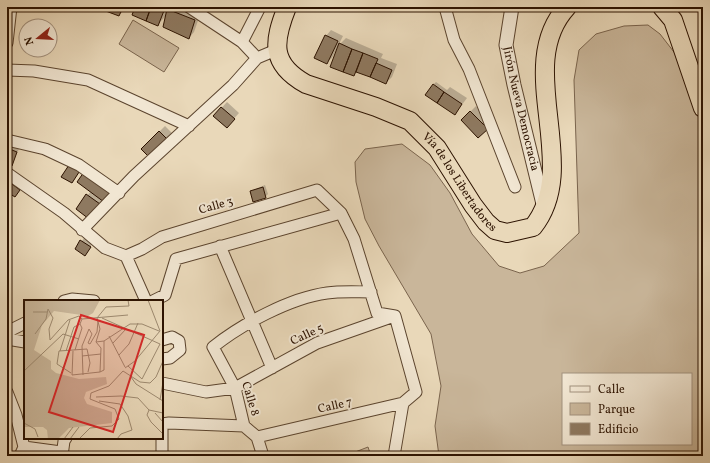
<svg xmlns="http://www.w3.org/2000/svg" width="710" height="463" font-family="Vollkorn,serif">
  <rect width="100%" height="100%" fill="#e9d8b9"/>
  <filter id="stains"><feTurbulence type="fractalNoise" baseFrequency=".005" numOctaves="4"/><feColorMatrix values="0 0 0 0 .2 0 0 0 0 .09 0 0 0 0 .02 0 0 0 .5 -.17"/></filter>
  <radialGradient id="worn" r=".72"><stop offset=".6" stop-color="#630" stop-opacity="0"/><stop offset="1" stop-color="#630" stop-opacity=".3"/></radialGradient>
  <path fill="#c9b69a" stroke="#7a644d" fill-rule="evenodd" d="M133,20L179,48L164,72L119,44Z
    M648,25L660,34L677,56L703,118V456H439L435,426L441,386L431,334L379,246L365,219L356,182L355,162L365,149L402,144L430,165L450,193L472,234L499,266L520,273L544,266L579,233L574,80L579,50L596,34L624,26ZM563,374H691V444H563Z
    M368,447L371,456H345Z"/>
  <path fill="#0003" d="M97,7H128L119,15Z
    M136,7H168L167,10L170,7H181L200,15L194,32L189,38L166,16L158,24Z
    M331,30L343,36L332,58L326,63V36Z
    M346,38L383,54L381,58L397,64L392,77L386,83L358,71L354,75L339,45Z
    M436,82L447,90L450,87L467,98L455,114L434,84Z
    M227,102L239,113L232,121L214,116Z
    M476,106L492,123L478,137L462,120Z
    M165,126L172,133L149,156L142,149Z
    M9,146L19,149L11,165L7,163V148Z
    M77,157L86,163L72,182V163Z
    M11,179L22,187L15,196L7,191V184Z
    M116,185L95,212L77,209L91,191Z
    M265,185L268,194L265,197L251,191Z
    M84,238L92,244L87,252L76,249Z"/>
  <path fill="#8e7960" stroke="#2c1200" d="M95,7H123L119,16Z
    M135,7H151L146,21L132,15Z
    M151,7L165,8L158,26L146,21Z
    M167,9L195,20L189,39L163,27Z
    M325,35L338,41L327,64L314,58Z
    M339,43L352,49L343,72L330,67Z
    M352,49L363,53L354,76L343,72Z
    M363,53L378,59L370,77L356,72Z
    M376,63L392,70L386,84L370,77Z
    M433,84L444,92L437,103L425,95Z
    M444,92L462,104L455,115L437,103Z
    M221,107L235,119L227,128L213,116Z
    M470,111L488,129L478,138L461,120Z
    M159,131L168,140L149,157L141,149Z
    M7,148L17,152L12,166L7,164Z
    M71,162L81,169L72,183L61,177Z
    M84,172L111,191L104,202L77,182Z
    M8,181L20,190L15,197L7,192Z
    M263,187L266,198L253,202L250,191Z
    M86,194L100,204L89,219L76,209Z
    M80,240L91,247L85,256L75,249Z"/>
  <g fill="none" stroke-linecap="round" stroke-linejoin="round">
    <g stroke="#5b442e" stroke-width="13">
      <path id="minor" d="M189,7L242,42L257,58
        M445,7L454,40L469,69L515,187
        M242,42L260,7
        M7,43L11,7
        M7,70L34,71L88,80L189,126
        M7,140L45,149L79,165L119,193
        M7,173L64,213L105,248L126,256L146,301
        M82,230L134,176L233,85L257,58L276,50
        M220,246L272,368
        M126,256L142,249L162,237L317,190L341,213L354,239L377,313L395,316L416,392L403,403L257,437
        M64,301L72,299L94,301
        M153,301L165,295L176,259L341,213
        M7,332L25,323
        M7,339L25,342
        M162,340L172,337L179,341L180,350L170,358L162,359
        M162,383L206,392L235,388L317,343L394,316
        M7,392L16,415L24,447
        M20,456L24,447L61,452
        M62,456L64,441L66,438
        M162,456V424L169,423L244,426
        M263,456L257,437L244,426L235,388L213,347C242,324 290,298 327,293C341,291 356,292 371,292
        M394,456L403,403"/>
    </g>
    <g stroke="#5b442e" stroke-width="15">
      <g id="tertiary">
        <path id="s1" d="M512,7L506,45L514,85L543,204"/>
      </g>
    </g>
    <g stroke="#2c1200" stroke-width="20">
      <g id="trunk">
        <path id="s2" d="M287,7C273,42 270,64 306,84L376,107L410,121L437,148L473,205L486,222L495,230L507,233L533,227C583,165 512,67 567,7"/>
        <path d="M662,7L673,20L703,108"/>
      </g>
    </g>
    <use href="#minor" stroke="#f1e6d2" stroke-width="11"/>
    <use href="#tertiary" stroke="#f1e6d2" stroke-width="13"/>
    <use href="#trunk" stroke="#e9d8b9" stroke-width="18"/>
  </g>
  <g text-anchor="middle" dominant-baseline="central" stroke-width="4" stroke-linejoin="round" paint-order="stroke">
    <g font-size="12" fill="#2c1200" stroke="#f1e6d2">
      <text stroke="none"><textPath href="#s1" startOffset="104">Jirón Nueva Democracia</textPath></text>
      <text stroke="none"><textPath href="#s2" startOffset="280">Vía de los Libertadores</textPath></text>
      <text transform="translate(216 206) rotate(-16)">Calle 3</text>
      <text transform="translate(307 335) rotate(-25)">Calle 5</text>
      <text transform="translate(250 399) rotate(73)">Calle 8</text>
      <text transform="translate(335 406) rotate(-13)">Calle 7</text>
    </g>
  </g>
  <g transform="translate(24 300)">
    <rect width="139" height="139" fill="#e9d8b9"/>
    <path d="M0,0H76L69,13L64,16L30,11L18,25L10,50L27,61V69L32,73L55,79L82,77L83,84L62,92L60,98L63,104L88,112V123L45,128L34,139H24L23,130L19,127H0Z" fill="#c9b69a"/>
    <path fill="none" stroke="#9d896f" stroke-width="1" d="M9,12H23M78,18L136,44L118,79L104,66M58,19L104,15M11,34L22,19L24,9L29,18L25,29L26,40L44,20L55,16L58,19L56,24L58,28L51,50M85,36L101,67M72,42L80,41L106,24H118L135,31M89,43L102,29M36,51L46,20M42,51L50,27L56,24M49,51L48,75L76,72L80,70V41M95,55L105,44L114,23M58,56L77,54M101,68L111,61L136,31L124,0M0,71L39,34L55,39M76,72L77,48L72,42L76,29L73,18L82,7L105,6L104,0M47,73L33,64L35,51L63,49L66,63L64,72M59,75L58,46L65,29L68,34L64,43L66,44L73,32L74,21M107,77L112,84L139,101M72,97L97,96L114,98L125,110M136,100L139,82M75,101L96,104L104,116L108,130L97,134L93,139M125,110L123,115L127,122L139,134M125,110L139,113M131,113L139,122M0,123L11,129L14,137M40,139L49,127M46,139L55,127M55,139L66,128L88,126L95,119L91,109L66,99L67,93L85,86L99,71L116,82L126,83L132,77L139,61"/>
    <path fill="#d62828" fill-opacity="0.15" stroke="#d62828" stroke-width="2" d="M57,15L120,35L89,132L25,112Z"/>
    <rect width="139" height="139" fill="none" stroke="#2c1200" stroke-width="2"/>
  </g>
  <rect width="710" height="463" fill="none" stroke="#e9d8b9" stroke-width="24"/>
  <rect x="8" y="8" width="694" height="447" fill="none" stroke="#2c1200" stroke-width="2"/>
  <rect x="12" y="12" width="686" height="439" fill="none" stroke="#2c1200"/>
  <rect x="562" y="373" width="130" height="72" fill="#f1e6d2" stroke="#a2917e"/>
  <rect x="570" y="386" width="20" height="6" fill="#f1e6d2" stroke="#a2917e"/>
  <text x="598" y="393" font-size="12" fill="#2c1200">Calle</text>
  <rect x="570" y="403" width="20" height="12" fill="#c9b69a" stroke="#a2917e"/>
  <text x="598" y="413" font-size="12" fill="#2c1200">Parque</text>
  <rect x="570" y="423" width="20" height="12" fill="#8e7960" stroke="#a2917e"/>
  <text x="598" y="433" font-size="12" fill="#2c1200">Edificio</text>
  <g transform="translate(38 38) rotate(252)"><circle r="19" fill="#f1e6d2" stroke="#a2917e"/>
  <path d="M0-3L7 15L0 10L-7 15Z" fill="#8f2418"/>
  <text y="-6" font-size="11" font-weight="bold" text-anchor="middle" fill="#2c1200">N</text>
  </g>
  <rect width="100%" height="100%" filter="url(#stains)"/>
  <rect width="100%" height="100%" fill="url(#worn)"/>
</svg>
